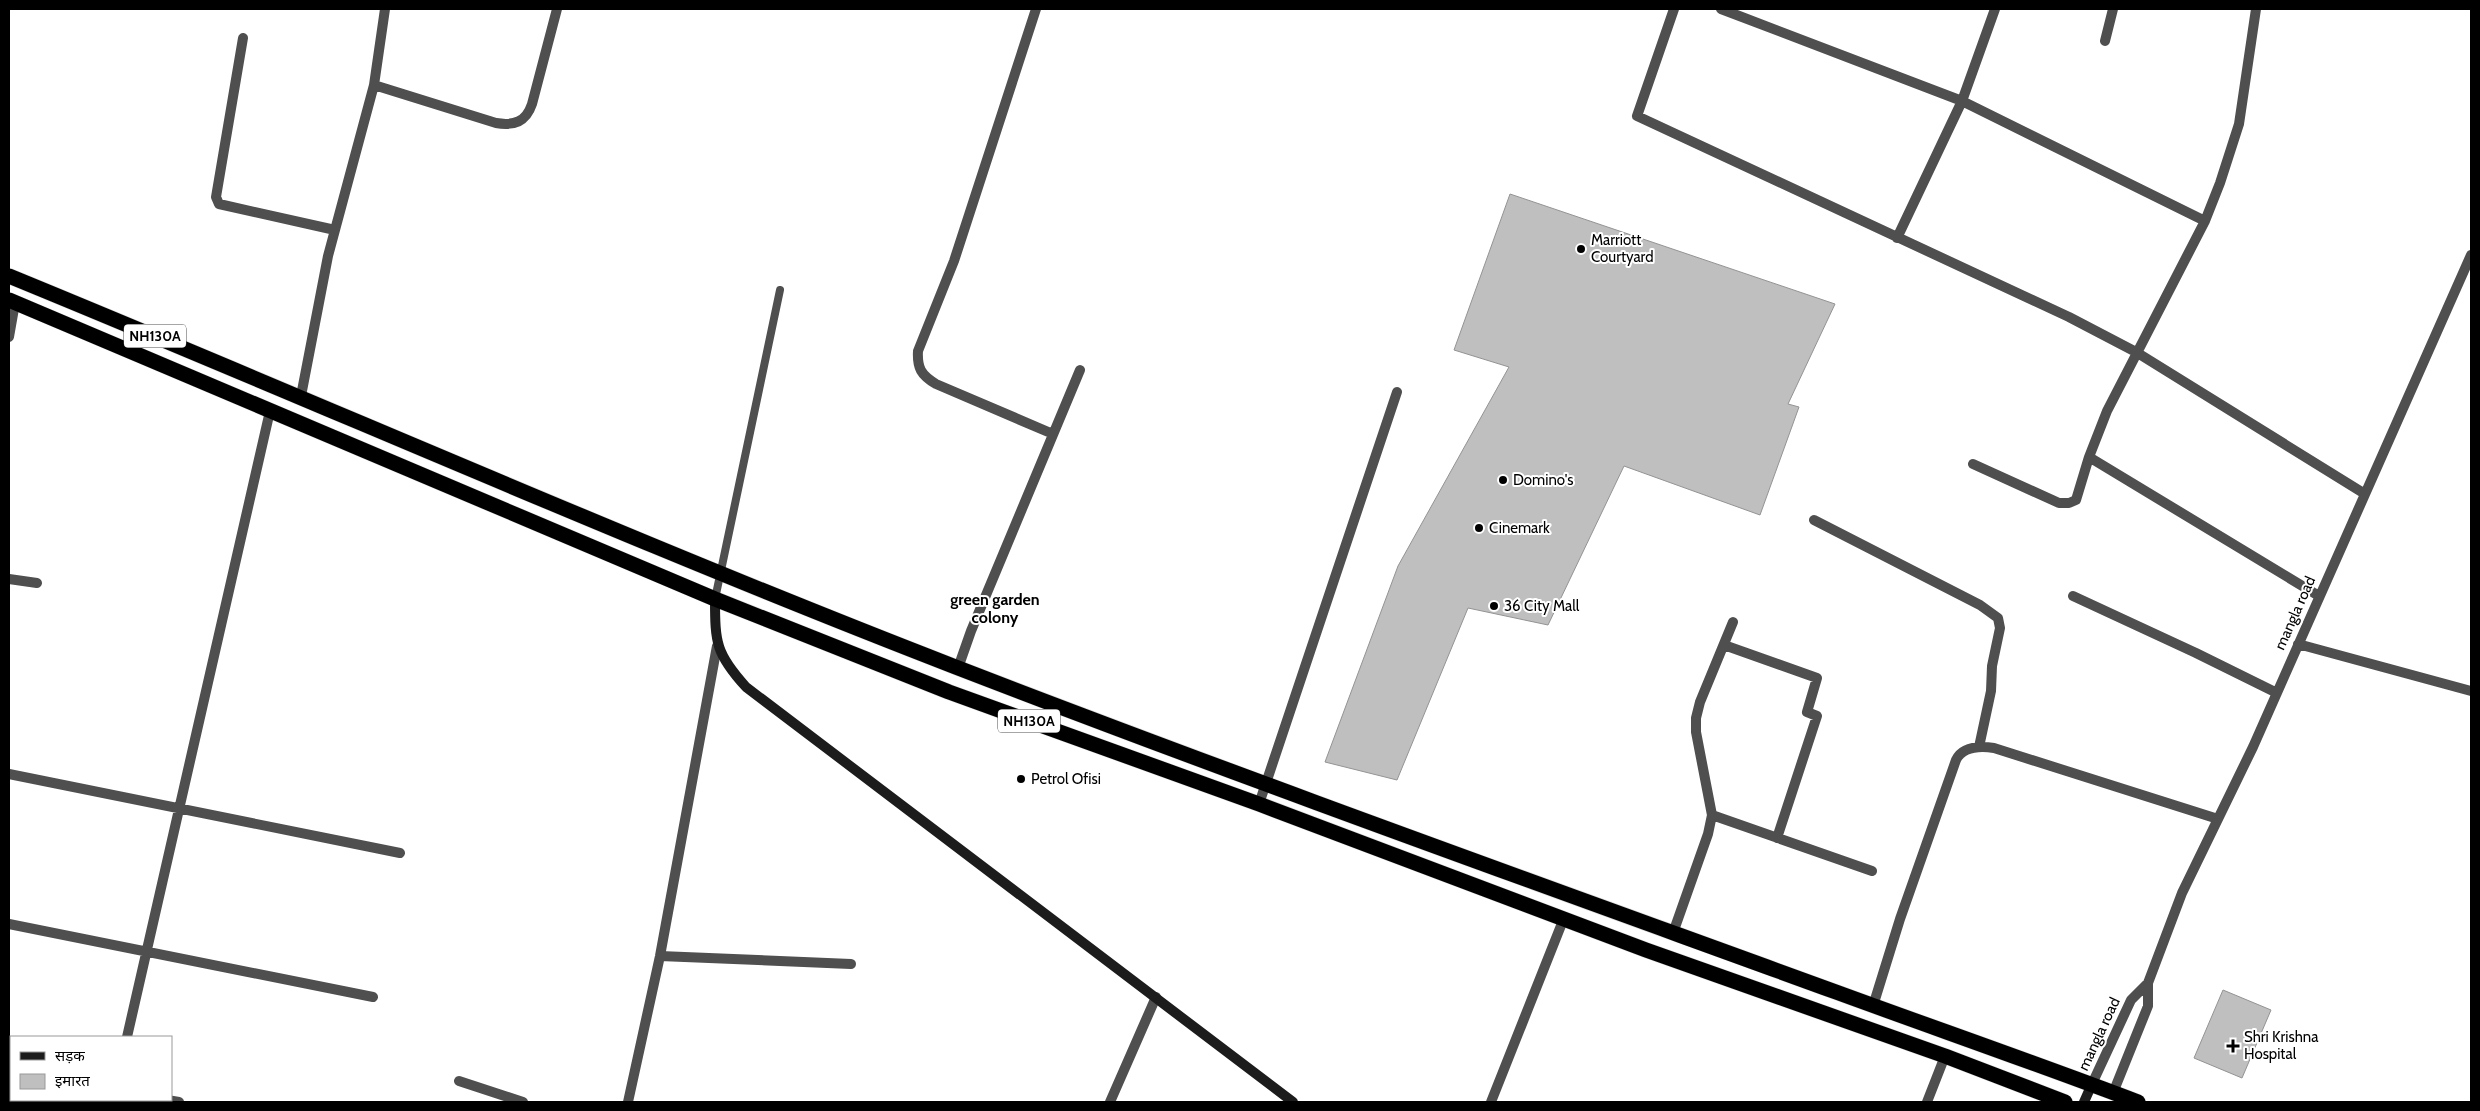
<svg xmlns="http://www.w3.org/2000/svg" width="2480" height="1111" font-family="Cabin,'Noto Sans Devanagari',sans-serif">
  <rect width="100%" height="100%" fill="#fff"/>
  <path fill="#bfbfbf" stroke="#939393" d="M1510,194L1835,304L1788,404L1799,407L1760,515L1624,466L1548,625L1468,608L1397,780L1325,762L1398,566L1509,367L1454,350Z
    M2223,990L2271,1010L2242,1078L2194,1058Z"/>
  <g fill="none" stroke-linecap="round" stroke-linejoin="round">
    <g stroke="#dbdbdb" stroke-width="16">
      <path id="highway" d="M9,276C324,405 635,543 953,666C1246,779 1542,885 1836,992C1937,1029 2038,1064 2138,1102
        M9,300L715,599L949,692L1259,804L1646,950L1945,1056L2065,1102"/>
    </g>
    <path stroke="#4f4f4f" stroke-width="8" d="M715,599L780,290"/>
    <path stroke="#4f4f4f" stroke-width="10" d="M1036,9L954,261L918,351C917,368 921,375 936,384L1053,434
      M1674,9L1637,116L2069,317L2136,352L2365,494
      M1721,9L1962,101L2205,221
      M243,38L216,197L219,204L335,230
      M2105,41L2113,9
      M374,85L496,123C514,126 526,122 532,104L557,9
      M1897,238L1962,101L1995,9
      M9,337L15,303
      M301,396L328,256L374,85L385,9
      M2089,457L2319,596
      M1973,464L2059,503H2069L2076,500L2089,457L2107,411L2205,221L2220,183L2239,124L2256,9
      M1814,520L1980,605L1998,618L2000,628L1992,666L1991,691L1979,747
      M9,579L37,583
      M2073,596L2196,653L2277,693
      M2298,644L2471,691
      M1724,645L1817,678L1807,712L1817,716L1777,838
      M958,668L971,631L1080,370
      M9,774L400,853
      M1259,804L1397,392
      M1712,815L1872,871
      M9,924L373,997
      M1673,933L1708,834L1712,815L1696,732V718L1700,702L1733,622
      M660,956L851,964
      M1873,1006L1900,919L1956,760C1963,746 1980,746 1994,748L2218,819
      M127,1037L270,411
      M9,1067H11
      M459,1081L523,1102
      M2092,1084L2131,1000L2148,983L2182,893L2253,747L2471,255
      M2113,1093L2148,1006V983
      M167,1100L179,1102
      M112,1102V1100
      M628,1102L660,956L717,646
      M1110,1102L1156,997
      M1491,1102L1564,918
      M1927,1102L1945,1056"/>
    <path stroke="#1c1c1c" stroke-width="10" d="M715,599C715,643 716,654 746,687L1293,1102
      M2084,1102L2092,1084"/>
    <use href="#highway" stroke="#000" stroke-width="15"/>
  </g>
  <g fill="#000" stroke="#fff" stroke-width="2">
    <circle cx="1581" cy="249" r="5"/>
    <circle cx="1503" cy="480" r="5"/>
    <circle cx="1479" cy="528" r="5"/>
    <circle cx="1494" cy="606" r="5"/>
    <circle cx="1021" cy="779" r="5"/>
    <path d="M2230.5 1038.5h5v5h5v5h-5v5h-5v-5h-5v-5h5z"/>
  </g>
  <g text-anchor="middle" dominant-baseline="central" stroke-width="4" stroke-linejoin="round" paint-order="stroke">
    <g fill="#fff" stroke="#4c4c4c" stroke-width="1">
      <rect x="124" y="324.5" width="62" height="23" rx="4"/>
      <rect x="998" y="709.5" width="62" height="23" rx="4"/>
    </g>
    <g font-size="14" font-weight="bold" fill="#000">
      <text x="155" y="336">NH130A</text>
      <text x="1029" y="721">NH130A</text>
    </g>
    <g font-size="15" fill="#000" stroke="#fff" text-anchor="start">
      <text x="1591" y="240">Marriott<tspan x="1591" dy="17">Courtyard</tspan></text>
      <text x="1513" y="480">Domino's</text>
      <text x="1489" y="528">Cinemark</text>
      <text x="1504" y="606">36 City Mall</text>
      <text x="1031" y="779">Petrol Ofisi</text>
      <text x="2244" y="1037">Shri Krishna<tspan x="2244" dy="17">Hospital</tspan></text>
    </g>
    <g font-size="15" fill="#000" stroke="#fff">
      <text transform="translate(2295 613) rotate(-66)">mangla road</text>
      <text transform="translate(2099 1034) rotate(-65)">mangla road</text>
    </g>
    <g font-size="16" font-weight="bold" fill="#000" stroke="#fff">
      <text x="995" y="599">green garden<tspan x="995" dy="18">colony</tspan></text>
    </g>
  </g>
  <rect width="2480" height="1111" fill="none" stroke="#000000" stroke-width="20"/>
  <rect x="10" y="1036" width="162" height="65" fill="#ffffff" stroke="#999999"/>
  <rect x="20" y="1052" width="25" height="8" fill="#1c1c1c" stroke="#999999"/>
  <text x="55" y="1061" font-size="15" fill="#000000">सड़क</text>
  <rect x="20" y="1074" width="25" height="15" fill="#bfbfbf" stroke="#999999"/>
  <text x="55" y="1086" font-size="15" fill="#000000">इमारत</text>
</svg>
